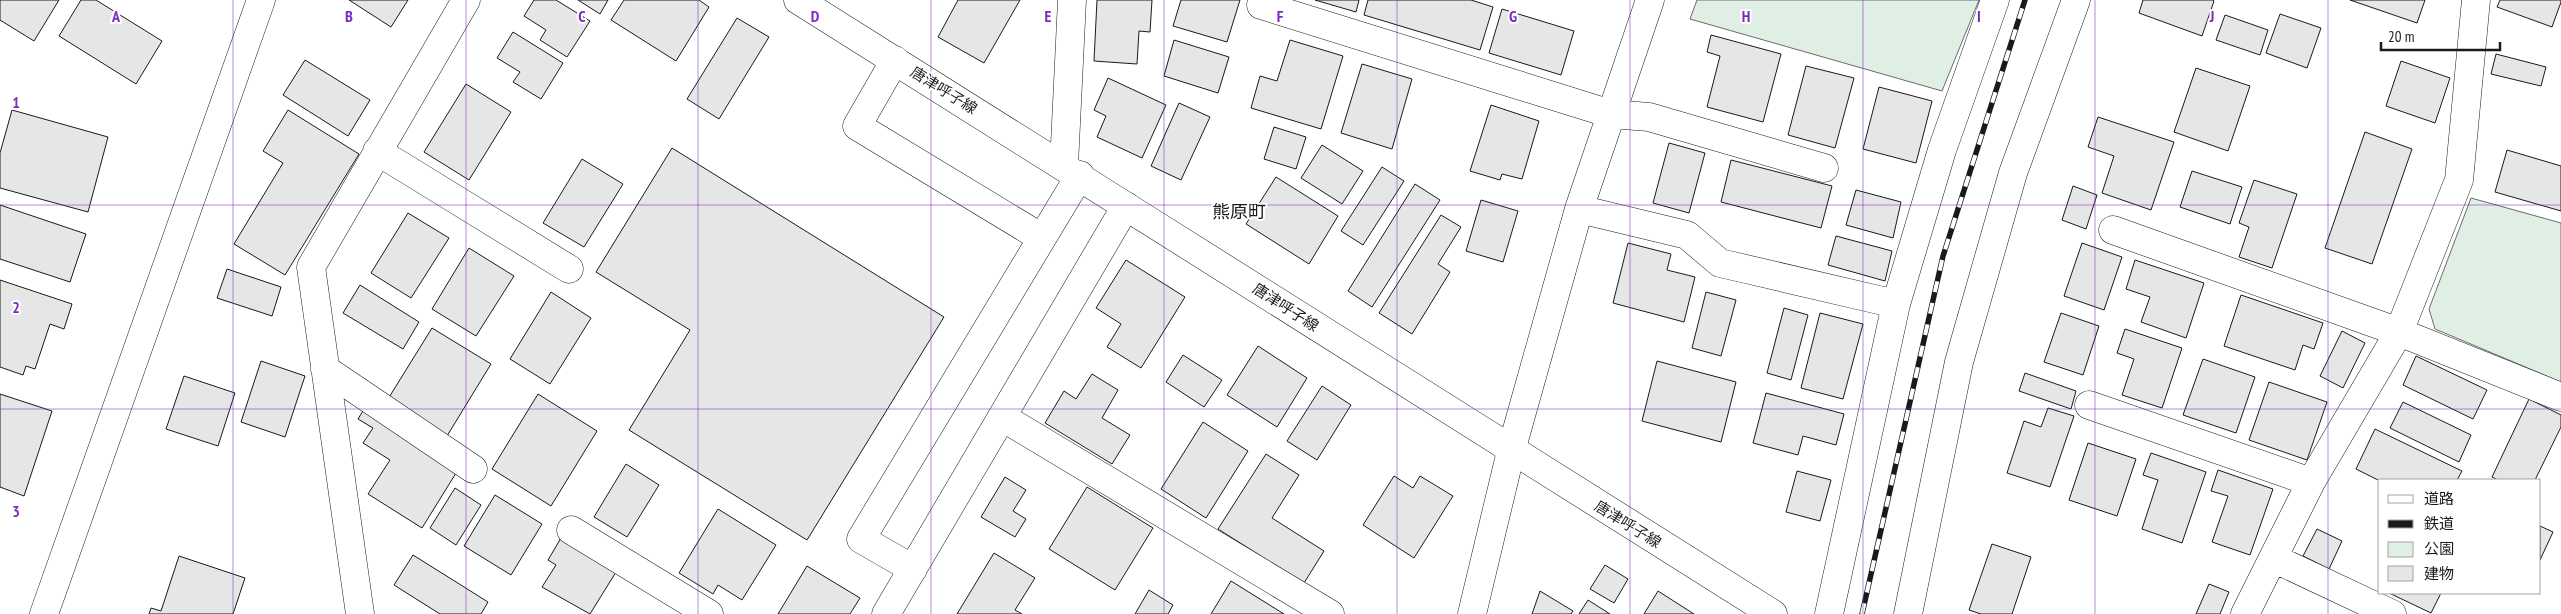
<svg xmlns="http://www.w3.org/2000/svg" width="2561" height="614" font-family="'PT Sans Narrow','Noto Sans JP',sans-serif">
  <rect width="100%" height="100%" fill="#fff"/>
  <path fill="#e0efe3" stroke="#6a6a6a" d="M1697,0H1979L1942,91L1690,19Z
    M2471,198L2561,223V382L2435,329L2429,309Z"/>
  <path fill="#e6e6e6" stroke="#1a1a1a" d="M0,0H59L34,41L0,20Z
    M81,0H96L162,41L136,84L59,36Z
    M349,0H408L391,27Z
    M534,0H556L590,21L567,57L540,40L546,30L524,16Z
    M578,0H608L600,14Z
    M624,0H699L709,7L676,61L611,20Z
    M958,0H1020L984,63L938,37Z
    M1097,0H1152L1150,32L1139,31L1137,64L1094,61Z
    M1181,0H1240L1227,42L1173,26Z
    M1315,0H1359L1356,12Z
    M1368,0H1471L1493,7L1480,50L1364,15Z
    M2143,0H2213L2214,1L2202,36L2139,13Z
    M2350,0H2425L2417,23Z
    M2500,0H2561V2L2552,27L2497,7Z
    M1502,9L1574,31L1561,75L1489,53Z
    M2280,14L2321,28L2307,68L2266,53Z
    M2225,15L2268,30L2260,55L2216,40Z
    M737,18L769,37L719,119L687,99Z
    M513,32L563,63L541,99L513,82L520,72L497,58Z
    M1711,35L1781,54L1763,122L1707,107L1720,56L1707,52Z
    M1174,40L1229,57L1218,93L1164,76Z
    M1290,40L1343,56L1321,129L1251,108L1260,76L1277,81Z
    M2496,54L2546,67L2541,86L2491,74Z
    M305,60L370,100L348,136L283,95Z
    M2401,61L2450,78L2435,123L2386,106Z
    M1362,64L1412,79L1392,149L1341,133Z
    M1806,66L1854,78L1835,148L1788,135Z
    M2196,68L2250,86L2228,151L2174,132Z
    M1108,78L1166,105L1142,158L1097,137L1106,116L1094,110Z
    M466,84L511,112L469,180L424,152Z
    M1879,87L1932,101L1916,163L1863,149Z
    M1179,103L1210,117L1181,180L1151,166Z
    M1491,105L1539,121L1522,179L1502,174L1500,180L1470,171Z
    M12,110L108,137L88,212L0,188V153Z
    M288,110L359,154L285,275L234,244L283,163L263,151Z
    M2098,117L2174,142L2151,210L2102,193L2114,156L2088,147Z
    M1274,127L1306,137L1296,169L1264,159Z
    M2365,132L2412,149L2372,264L2325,248Z
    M1669,143L1705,153L1689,213L1653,203Z
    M1322,145L1363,171L1342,204L1301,178Z
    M672,148L944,317L807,540L629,430L690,330L596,272Z
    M2507,150L2561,166V211L2495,192Z
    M582,159L623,184L584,247L543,223Z
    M1731,160L1832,186L1821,228L1721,202Z
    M1382,167L1404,181L1363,245L1341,231Z
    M2192,171L2242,187L2230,224L2180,207Z
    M1276,177L1338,216L1309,264L1246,224Z
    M2254,180L2297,194L2272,268L2239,257L2249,227L2239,223Z
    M1415,184L1440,200L1372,307L1348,291Z
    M2073,186L2097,195L2086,229L2062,220Z
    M1856,190L1901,202L1893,238L1846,225Z
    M1481,200L1518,211L1503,262L1466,251Z
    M0,205L86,234L70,282L0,259Z
    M408,213L449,238L411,298L371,273Z
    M1441,215L1461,227L1438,264L1450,272L1412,334L1379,313Z
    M1836,236L1892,251L1885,281L1828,265Z
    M1628,243L1671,254L1667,270L1695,277L1684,322L1613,303Z
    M2082,243L2122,257L2104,310L2064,296Z
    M469,248L514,276L476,336L432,309Z
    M1126,260L1185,297L1141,368L1107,347L1121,324L1096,308Z
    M2135,260L2204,283L2186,338L2141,322L2150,297L2126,289Z
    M227,269L281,287L272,316L217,298Z
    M0,280L72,304L64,329L50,324L35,369L26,366L23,375L0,367Z
    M360,285L419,322L403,349L343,313Z
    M551,292L591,318L550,384L510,359Z
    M1706,292L1736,300L1721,356L1692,348Z
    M2241,295L2323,323L2314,349L2303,345L2295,370L2224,346Z
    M1784,308L1808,315L1791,380L1767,373Z
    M1820,313L1863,324L1843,399L1801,388Z
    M2061,313L2099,326L2083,375L2044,362Z
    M432,328L491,364L447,436L388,399Z
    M2125,329L2182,348L2162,408L2122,395L2134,359L2117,353Z
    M2342,331L2365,343L2343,388L2320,376Z
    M1258,346L1307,378L1277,427L1227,395Z
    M1183,355L1222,380L1204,407L1166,382Z
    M2416,356L2487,390L2473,419L2403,385Z
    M2203,359L2255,377L2236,433L2183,415Z
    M261,361L305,376L285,437L241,422Z
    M1657,361L1736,382L1721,442L1642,421Z
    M2025,373L2076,391L2071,409L2019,391Z
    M1092,374L1118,390L1102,418L1130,435L1112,464L1045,423L1064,391L1076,399Z
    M184,376L235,393L218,446L166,429Z
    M2269,382L2327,402L2307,460L2249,440Z
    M1322,386L1351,405L1317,460L1287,441Z
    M1766,393L1844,414L1836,445L1803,436L1798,455L1753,443Z
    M0,394L52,411L24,496L0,487Z
    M538,394L597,431L551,506L492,469Z
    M2529,399L2561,415V427L2535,480H2498L2492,477Z
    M2403,402L2471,435L2459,462L2390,428Z
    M366,406L461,465L422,528L368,494L390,460L363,443L373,428L358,419Z
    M2048,408L2074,416L2050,487L2007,473L2024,421L2041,427Z
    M1203,422L1248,451L1206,518L1161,489Z
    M2375,429L2462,471L2457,480L2380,481L2356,469Z
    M2088,443L2136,459L2117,516L2069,500Z
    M2151,453L2206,472L2182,543L2142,529L2158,480L2143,475Z
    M1266,454L1299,475L1272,518L1324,551L1304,583L1218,529Z
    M626,464L659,485L627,537L594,517Z
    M2218,470L2273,489L2250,555L2212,542L2228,496L2211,491Z
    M1797,471L1831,480L1820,521L1786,512Z
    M1394,476L1413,488L1420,476L1453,496L1414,558L1363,525Z
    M1005,477L1026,490L1013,511L1026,519L1015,537L981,517Z
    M1087,487L1153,528L1115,590L1049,549Z
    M455,488L481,505L456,545L430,528Z
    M495,495L542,524L511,575L464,546Z
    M718,509L776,545L742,600L718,585L713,594L679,573Z
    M2540,526L2553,532L2540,560Z
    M2317,529L2342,541L2329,569L2303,556Z
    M561,538L616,572L590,614L542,587L556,565L548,560Z
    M1992,544L2031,557L2012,614H1981L1969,610Z
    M994,553L1035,578L1015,610L1022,614H957Z
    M413,555L488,602L481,614H440L394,585Z
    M179,556L245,578L233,614H149L151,608L161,611Z
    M1605,565L1628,579L1614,603L1590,589Z
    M807,566L860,598L850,614H778Z
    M1231,581L1284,614H1211Z
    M2209,584L2229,592L2220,614H2196Z
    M1149,590L1173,605L1168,614H1135Z
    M1540,591L1573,611L1571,614H1532Z
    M1658,591L1694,614H1644Z
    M2389,593H2441L2431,613Z
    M1588,600L1610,614H1579Z"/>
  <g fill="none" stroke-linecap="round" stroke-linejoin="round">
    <g stroke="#1a1a1a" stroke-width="29">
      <path id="minor" d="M1262,0L1261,5L1611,114L1649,117L1824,168
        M895,60L857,126L1042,238
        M377,151L569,269
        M1064,165L1072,0
        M1579,209L1687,235L1720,263L1896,304
        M2113,230L2399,332L2561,397
        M325,369L473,469
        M2089,405L2311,482
        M1002,417L1330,614
        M571,530L709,614
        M2273,558L2392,614
        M913,569L861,539L1080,175
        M44,614L261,0
        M360,614L311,267L466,0
        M886,614L1126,206
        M1472,614L1511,451L1579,209L1650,0
        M1829,614L1896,304L1942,150L1995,0
        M1908,614L1959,362L2013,173L2076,0
        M2245,614L2311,482L2399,332L2459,180L2476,0"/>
    </g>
    <g stroke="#1a1a1a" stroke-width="29">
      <path id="major" d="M798,0C1124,203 1447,412 1773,614"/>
    </g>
    <use href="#minor" stroke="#fff" stroke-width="28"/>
    <use href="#major" stroke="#fff" stroke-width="28"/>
    <g stroke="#1a1a1a" stroke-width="5.5">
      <path id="rail" d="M1862,614L1943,256L2025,0"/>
    </g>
    <use href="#rail" stroke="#fff" stroke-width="4" stroke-dasharray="11" stroke-linecap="butt"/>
  </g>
  <path fill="none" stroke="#7b2cbf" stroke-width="1" stroke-opacity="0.55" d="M233,0V614M466,0V614M698,0V614M931,0V614M1164,0V614M1397,0V614M1630,0V614M1863,0V614M2095,0V614M2328,0V614M0,205H2561M0,409H2561"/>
  <g text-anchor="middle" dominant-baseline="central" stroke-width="4" stroke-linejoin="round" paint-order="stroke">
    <g font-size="15" fill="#1a1a1a" stroke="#fff">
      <text transform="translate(944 90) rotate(32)">唐津呼子線</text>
      <text transform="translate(1286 307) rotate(33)">唐津呼子線</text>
      <text transform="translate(1628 524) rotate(32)">唐津呼子線</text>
    </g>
    <g font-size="18" fill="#1a1a1a" stroke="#fff">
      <text x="1239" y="211">熊原町</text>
    </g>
  </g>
  <g font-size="16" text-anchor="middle" font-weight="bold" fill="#7b2cbf" stroke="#fff" stroke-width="4" stroke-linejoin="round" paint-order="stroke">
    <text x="116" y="22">A</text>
    <text x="349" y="22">B</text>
    <text x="582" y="22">C</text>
    <text x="815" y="22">D</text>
    <text x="1048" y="22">E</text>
    <text x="1280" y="22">F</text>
    <text x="1513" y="22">G</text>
    <text x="1746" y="22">H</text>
    <text x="1979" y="22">I</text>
    <text x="2212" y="22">J</text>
    <text x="16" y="108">1</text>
    <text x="16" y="313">2</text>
    <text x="16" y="517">3</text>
  </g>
  <rect x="2378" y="479" width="162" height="115" fill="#ffffff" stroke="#a3a3a3"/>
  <rect x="2388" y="495" width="25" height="8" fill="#ffffff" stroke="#a3a3a3"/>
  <text x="2424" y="504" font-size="15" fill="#1a1a1a">道路</text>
  <rect x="2388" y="520" width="25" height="8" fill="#1a1a1a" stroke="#a3a3a3"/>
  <text x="2424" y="529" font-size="15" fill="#1a1a1a">鉄道</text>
  <rect x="2388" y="542" width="25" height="15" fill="#e0efe3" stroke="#a3a3a3"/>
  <text x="2424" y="554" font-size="15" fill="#1a1a1a">公園</text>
  <rect x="2388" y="566" width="25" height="15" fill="#e6e6e6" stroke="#a3a3a3"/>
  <text x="2424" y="579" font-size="15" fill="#1a1a1a">建物</text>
  <path d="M2381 42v8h119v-8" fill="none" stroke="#1a1a1a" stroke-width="2.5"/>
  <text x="2388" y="42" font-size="15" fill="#1a1a1a" stroke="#ffffff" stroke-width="4" paint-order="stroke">20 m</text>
</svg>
